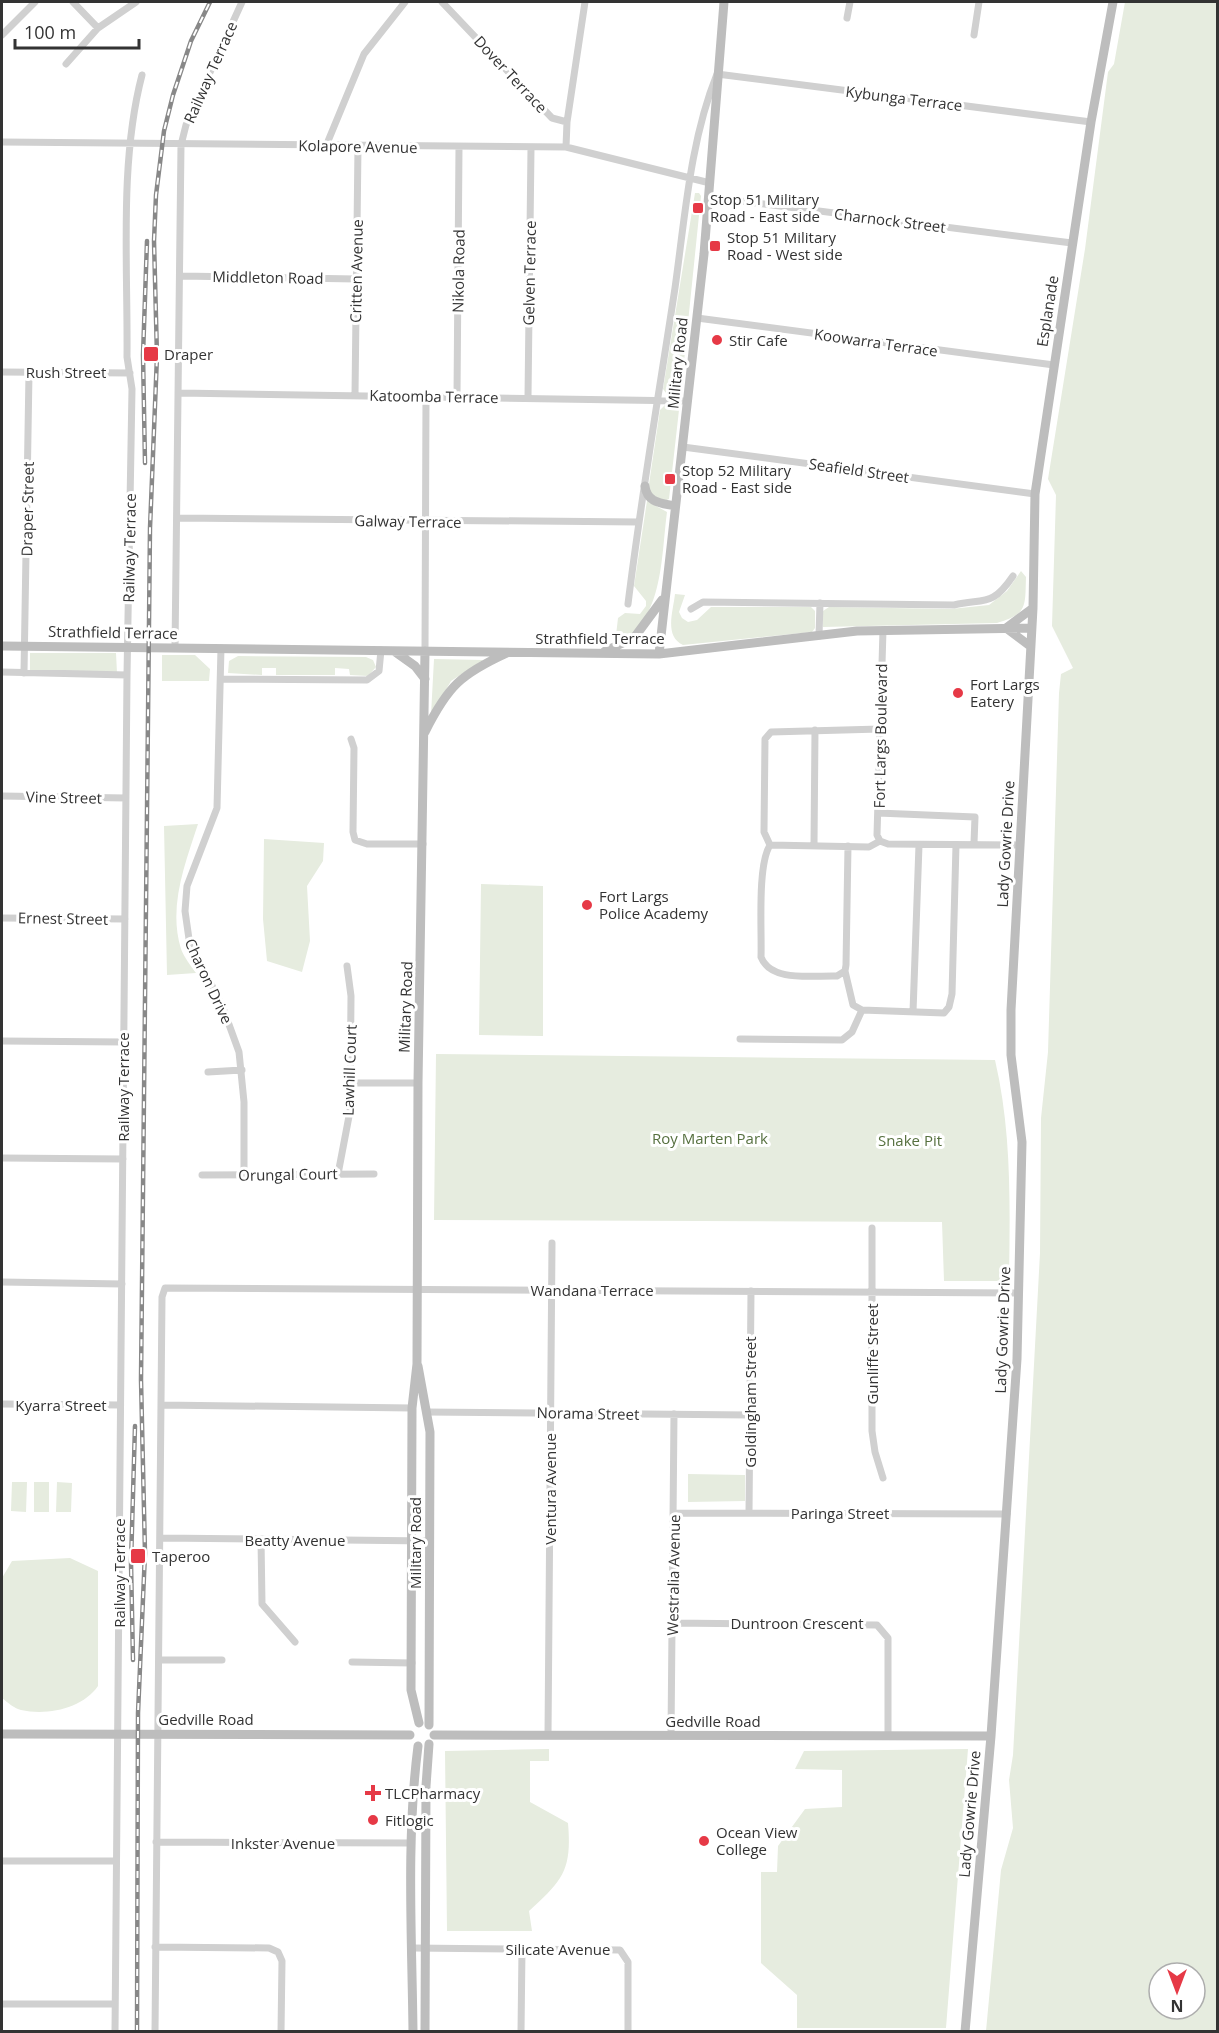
<svg xmlns="http://www.w3.org/2000/svg" width="1219" height="2033" font-family="'Open Sans',sans-serif">
  <rect width="100%" height="100%" fill="#fff"/>
  <path fill="#e6ecdf" fill-rule="evenodd" d="M1125,2H1218L1217,2031H986L1001,1870L1013,1828L1009,1780L1013,1755L1040,1253L1041,1118L1048,1052L1059,693L1061,674L1073,668L1052,626L1056,495L1048,479L1085,249L1108,72L1114,64ZM1159,1973H1195V2009H1159Z
    M695,193H699L701,196L682,381L678,390L671,394L666,393L663,389Z
    M665,405H676L679,410L669,499L664,501L651,494L649,484L660,410Z
    M647,501L667,512C661,556 664,624 615,644L618,618L625,613L640,614L646,606V601L634,586Z
    M1021,571L1026,577C1025,606 1028,614 997,623L823,627V611L829,607L951,609L989,605L1007,591Z
    M675,594L685,595L679,612L682,618L688,622L697,620L711,607H811L815,611V628L812,632L683,645C664,636 673,612 675,594Z
    M30,653H116L117,673L30,672Z
    M162,655H195L210,669L209,681H162Z
    M238,656L366,657L373,660L376,667L368,676L350,675L349,669L335,668V675H276V668H262V675L228,673L229,661Z
    M434,659L483,660L451,681L431,715Z
    M198,824C185,864 168,907 181,949C184,957 191,966 196,973L167,975L164,826Z
    M264,839L324,843L323,861L307,886L310,941L302,972L267,961L263,919Z
    M481,884L543,886V1036L479,1035Z
    M436,1054L995,1060C1012,1133 1010,1206 1009,1281H944L942,1222L434,1220Z
    M688,1474L745,1475V1501L688,1502Z
    M12,1482H27L26,1512L11,1511Z
    M34,1482H49V1512H34Z
    M57,1482L72,1483L71,1512H56Z
    M70,1558L98,1571V1686C83,1708 48,1716 21,1710C15,1709 7,1702 2,1698V1578L12,1561Z
    M549,1749V1761H530V1802L568,1823C572,1870 563,1880 529,1911L532,1931H447L445,1751Z
    M968,1749L946,2028H797V1995L761,1963V1872H777L778,1846L805,1809L842,1807V1770L795,1769L804,1751Z"/>
  <g fill="none" stroke-linecap="round" stroke-linejoin="round">
    <path stroke="#d0d0d0" stroke-width="7" d="M73,2L98,28
      M442,2L552,118L567,122L566,147
      M847,18L850,2
      M2,35L35,2
      M974,35L979,2
      M66,64L98,28L136,2
      M567,122L585,2
      M2,142L566,147L710,183
      M326,146L364,54L405,2
      M709,197L1072,243
      M181,276L356,279
      M697,318L1054,365
      M2,372L130,373
      M179,393L688,401
      M355,395L358,146
      M457,396L459,147
      M528,397L531,148
      M683,447L1035,494
      M177,518L638,522
      M628,604C641,498 659,393 675,288C685,217 690,141 717,74L1091,122
      M691,609L703,602L954,605C985,598 992,607 1013,576
      M819,636L820,603
      M175,648L181,145L186,125L242,2
      M221,648L217,808L187,886L185,911L189,939L223,1008L239,1052L244,1102V1175
      M425,651L426,396
      M2,672L127,675
      M24,673L29,373
      M222,679L367,680L379,671L381,650
      M351,739L354,748L353,832L355,840L367,844H423
      M2,796L126,798
      M878,813L975,817L974,843
      M880,841L869,847L770,845L764,832L765,739L771,732L880,729
      M880,841L877,835L883,630
      M880,841L888,844L1020,845
      M770,845C757,866 762,931 761,957C771,983 814,975 837,976L845,971L846,965L848,846
      M814,846L815,730
      M2,918L125,919
      M845,971L853,1005L862,1010L944,1013L949,1007L952,994L956,845
      M913,1012L919,845
      M740,1039L842,1040L852,1032L862,1010
      M2,1041L124,1042
      M208,1072L242,1070
      M350,1083H418
      M2,1158L123,1159
      M338,1174L350,1111L351,996L347,966
      M202,1175L374,1174
      M872,1228V1431L875,1452L883,1478
      M2,1282L122,1284
      M2,1404L120,1405
      M161,1405L412,1408
      M426,1412L750,1415
      M674,1513L1007,1514
      M749,1513L751,1291
      M161,1538L430,1541
      M261,1539L262,1604L295,1642
      M672,1623L877,1625L888,1638V1736
      M160,1660H222
      M352,1662L412,1663
      M548,1735L552,1243
      M671,1736L674,1414
      M156,1842L411,1843
      M2,1861H116
      M155,1947L269,1948L278,1952L282,1961L281,2032
      M412,1948L620,1950L628,1962V2032
      M2,2004H115
      M115,2032L127,675L132,389L127,357C128,266 119,163 142,75
      M155,2032L162,1297L165,1288L1018,1293
      M521,2032L522,1949"/>
    <path stroke="#bdbdbd" stroke-width="9" d="M645,486C647,503 661,503 675,506
      M2,646L659,654L857,631L1031,628
      M1030,646L1006,628L1033,608
      M394,651L415,666L425,679
      M605,651L634,638L662,600
      M659,654L704,254L724,2
      M425,732C448,686 461,674 507,653
      M418,1366L430,1432L429,1725
      M419,1723L411,1690L412,1408L417,1364L418,1083L425,651
      M2,1734L410,1735
      M434,1735L991,1736
      M413,2032C412,1937 406,1840 418,1746
      M425,2032L426,1786L429,1744
      M965,2032L991,1736L1017,1359L1022,1142L1011,1055V1010L1033,608L1035,494L1091,122L1113,2"/>
    <g stroke="#888" stroke-width="4.5">
      <path id="rail" d="M145,463L143,355L147,241
        M133,1660L131,1563L135,1426
        M137,2032L138,1713L145,1553L141,1380L150,528L157,356L154,241L156,195L164,131L173,95L191,41L210,2"/>
    </g>
    <use href="#rail" stroke="#fff" stroke-width="2" stroke-dasharray="7" stroke-linecap="butt"/>
  </g>
  <g fill="#e63946" stroke="#fff" stroke-width="2">
    <rect x="692" y="202" width="12" height="12" rx="3"/>
    <rect x="709" y="240" width="12" height="12" rx="3"/>
    <circle cx="717" cy="340" r="6"/>
    <rect x="143" y="346" width="16" height="16" rx="3"/>
    <rect x="664" y="473" width="12" height="12" rx="3"/>
    <circle cx="958" cy="693" r="6"/>
    <circle cx="587" cy="905" r="6"/>
    <rect x="130" y="1548" width="16" height="16" rx="3"/>
    <path d="M370 1784h6v6h6v6h-6v6h-6v-6h-6v-6h6z"/>
    <circle cx="373" cy="1820" r="6"/>
    <circle cx="704" cy="1841" r="6"/>
  </g>
  <g text-anchor="middle" dominant-baseline="central" stroke-width="6" stroke-linejoin="round" paint-order="stroke">
    <g font-size="15" fill="#333" stroke="#fff">
      <text transform="translate(210 72) rotate(-66)">Railway Terrace</text>
      <text transform="translate(511 74) rotate(47)">Dover Terrace</text>
      <text transform="translate(904 98) rotate(7)">Kybunga Terrace</text>
      <text transform="translate(358 146) rotate(1)">Kolapore Avenue</text>
      <text transform="translate(890 220) rotate(7)">Charnock Street</text>
      <text transform="translate(356 271) rotate(-89)">Critten Avenue</text>
      <text transform="translate(458 271) rotate(-89)">Nikola Road</text>
      <text transform="translate(529 273) rotate(-89)">Gelven Terrace</text>
      <text transform="translate(268 277) rotate(1)">Middleton Road</text>
      <text transform="translate(1047 311) rotate(-81)">Esplanade</text>
      <text transform="translate(876 342) rotate(8)">Koowarra Terrace</text>
      <text transform="translate(677 363) rotate(-84)">Military Road</text>
      <text x="66" y="372">Rush Street</text>
      <text transform="translate(434 396) rotate(1)">Katoomba Terrace</text>
      <text transform="translate(859 470) rotate(8)">Seafield Street</text>
      <text transform="translate(27 509) rotate(-89)">Draper Street</text>
      <text transform="translate(408 521) rotate(1)">Galway Terrace</text>
      <text transform="translate(129 548) rotate(-89)">Railway Terrace</text>
      <text transform="translate(113 632) rotate(1)">Strathfield Terrace</text>
      <text x="600" y="638">Strathfield Terrace</text>
      <text transform="translate(880 736) rotate(-89)">Fort Largs Boulevard</text>
      <text transform="translate(64 797) rotate(1)">Vine Street</text>
      <text transform="translate(1005 844) rotate(-87)">Lady Gowrie Drive</text>
      <text transform="translate(63 918) rotate(1)">Ernest Street</text>
      <text transform="translate(209 981) rotate(65)">Charon Drive</text>
      <text transform="translate(405 1007) rotate(-88)">Military Road</text>
      <text transform="translate(349 1070) rotate(-88)">Lawhill Court</text>
      <text transform="translate(123 1087) rotate(-90)">Railway Terrace</text>
      <text transform="translate(288 1174) rotate(-1)">Orungal Court</text>
      <text x="592" y="1290">Wandana Terrace</text>
      <text transform="translate(1002 1330) rotate(-88)">Lady Gowrie Drive</text>
      <text transform="translate(872 1354) rotate(-90)">Gunliffe Street</text>
      <text transform="translate(750 1402) rotate(-90)">Goldingham Street</text>
      <text x="61" y="1405">Kyarra Street</text>
      <text transform="translate(588 1413) rotate(1)">Norama Street</text>
      <text transform="translate(550 1489) rotate(-90)">Ventura Avenue</text>
      <text x="840" y="1513">Paringa Street</text>
      <text x="295" y="1540">Beatty Avenue</text>
      <text transform="translate(415 1543) rotate(-90)">Military Road</text>
      <text transform="translate(119 1573) rotate(-90)">Railway Terrace</text>
      <text transform="translate(673 1575) rotate(-89)">Westralia Avenue</text>
      <text x="797" y="1623">Duntroon Crescent</text>
      <text x="206" y="1719">Gedville Road</text>
      <text x="713" y="1721">Gedville Road</text>
      <text transform="translate(969 1814) rotate(-85)">Lady Gowrie Drive</text>
      <text x="283" y="1843">Inkster Avenue</text>
      <text x="558" y="1949">Silicate Avenue</text>
    </g>
    <g font-size="15" fill="#333" stroke="#fff" text-anchor="start">
      <text x="710" y="199">Stop 51 Military<tspan x="710" dy="17">Road - East side</tspan></text>
      <text x="727" y="237">Stop 51 Military<tspan x="727" dy="17">Road - West side</tspan></text>
      <text x="729" y="340">Stir Cafe</text>
      <text x="164" y="354">Draper</text>
      <text x="682" y="470">Stop 52 Military<tspan x="682" dy="17">Road - East side</tspan></text>
      <text x="970" y="684">Fort Largs<tspan x="970" dy="17">Eatery</tspan></text>
      <text x="599" y="896">Fort Largs<tspan x="599" dy="17">Police Academy</tspan></text>
      <text x="152" y="1556">Taperoo</text>
      <text x="385" y="1793">TLCPharmacy</text>
      <text x="385" y="1820">Fitlogic</text>
      <text x="716" y="1832">Ocean View<tspan x="716" dy="17">College</tspan></text>
    </g>
    <g font-size="15" fill="#56703f" stroke="#fff">
      <text x="710" y="1138">Roy Marten Park</text>
      <text x="910" y="1140">Snake Pit</text>
    </g>
  </g>
  <rect width="1219" height="2033" fill="none" stroke="#333333" stroke-width="6"/>
  <g transform="translate(1177 1991) rotate(180)"><circle r="28" fill="#ffffff" stroke="#adadad" stroke-width="1.5"/>
  <path d="M0-4.5L10 22L0 15L-10 22Z" fill="#e63946"/>
  <text y="-9" font-size="16" font-weight="bold" text-anchor="middle" fill="#333333">N</text>
  </g>
  <path d="M15 39v9h124v-9" fill="none" stroke="#333333" stroke-width="3"/>
  <text x="24" y="39" font-size="18" fill="#333333" stroke="#ffffff" stroke-width="4.5" paint-order="stroke">100 m</text>
</svg>
